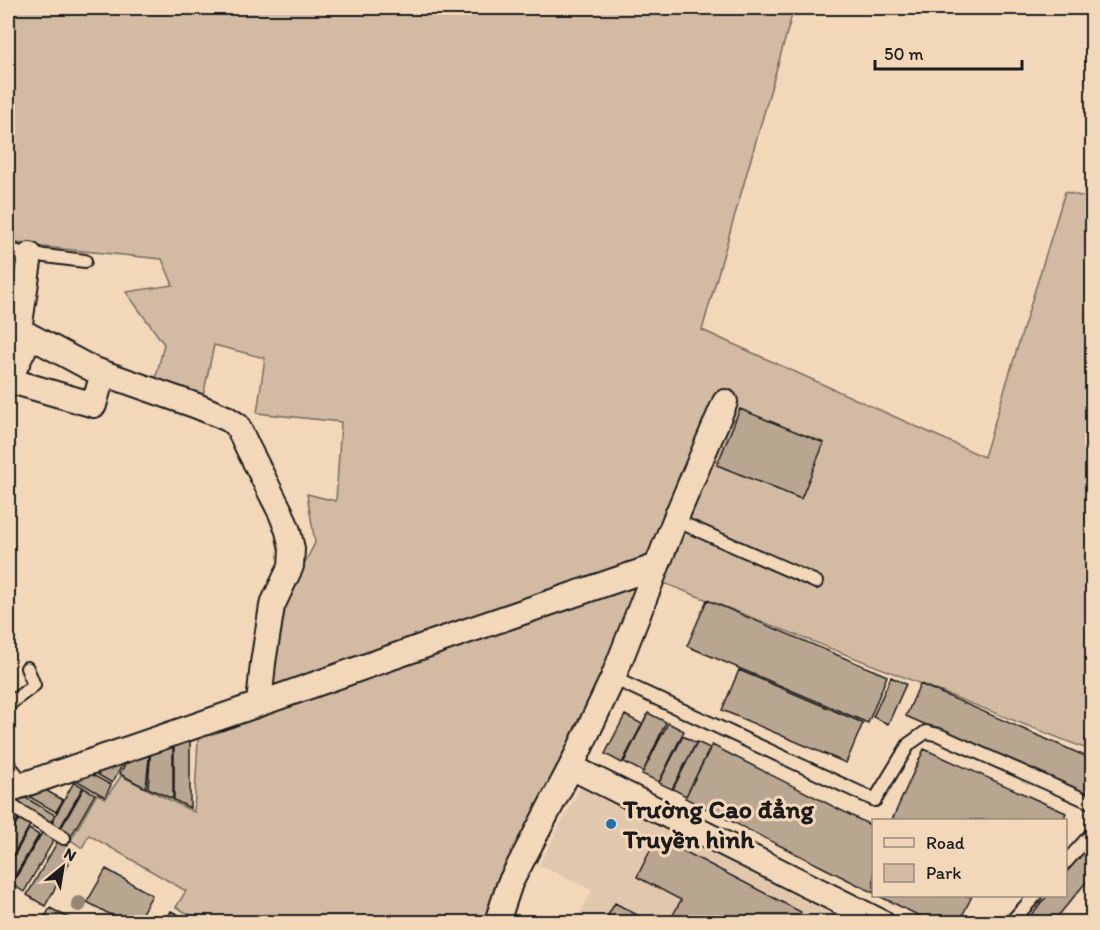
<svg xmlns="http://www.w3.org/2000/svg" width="1100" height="930" font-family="Itim,sans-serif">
  <rect width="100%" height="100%" fill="#f2d7b9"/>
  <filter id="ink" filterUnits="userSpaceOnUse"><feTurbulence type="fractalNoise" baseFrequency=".0167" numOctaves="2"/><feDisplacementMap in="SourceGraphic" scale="12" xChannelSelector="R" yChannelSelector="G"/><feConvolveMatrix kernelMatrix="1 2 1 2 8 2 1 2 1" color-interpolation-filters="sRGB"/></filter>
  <g filter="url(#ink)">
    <path fill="#e1c8ad" d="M582,784L856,922H575L592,890L539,865Z"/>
    <path fill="#d2bba2" stroke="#776c5f" stroke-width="1.5" d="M8,8H794L702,330L984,457L1065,192L1092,199V751L646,576L605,671L488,922H202L176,907L186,891L89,835L82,848L71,840L97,794L106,798L121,776L194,812L198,740L265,695L279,612L315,543L307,494L336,501L341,422L257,413L265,358L214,345L202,401L154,386L164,344L126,292L173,285L162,259L24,245L8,239Z"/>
    <path fill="#b9a690" stroke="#1c1c1c" stroke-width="1.5" d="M740,409L824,443L801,499L717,465Z
      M707,600L887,676L868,723L687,646Z
      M739,670L863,723L846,763L722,710Z
      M891,677L906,684L888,724L873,717Z
      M920,684L1092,759V777L1085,795L906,716Z
      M648,713L666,722L643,772L624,762Z
      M625,715L642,724L622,763L605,754Z
      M668,723L684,731L659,782L642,774Z
      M190,734V808L174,800V737Z
      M683,736L696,743L672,789L659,783Z
      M173,738V799L148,788L151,746Z
      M697,742L710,748L686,796L673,789Z
      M712,745L874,827V893L685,798Z
      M150,748L146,788L120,774L130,754Z
      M924,749L1066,813L1063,820H892Z
      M128,755L112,783L92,771Z
      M80,768L111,785L105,797L74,779Z
      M74,782L83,787L58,831L49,827Z
      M33,783L63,800L56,812L26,795Z
      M84,788L95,794L71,836L60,830Z
      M14,791L55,815L48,827L8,803Z
      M10,812L19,817L8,836V816Z
      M19,819L30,825L8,864V839Z
      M29,829L39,835L11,883L8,881V867Z
      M43,831L55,838L24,892L12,884Z
      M657,837L801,912L796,922H683L672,917L681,900L637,877Z
      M1092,840V875L1053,922H1025L1047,896H1066V873Z
      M58,841L76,851L45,906L27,895Z
      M106,869L152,895L137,922H124L87,902Z
      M879,896H972L959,922H932Z
      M615,903L650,922H604Z
      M50,908L71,919L69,922H42Z
      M171,911L193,922H165Z"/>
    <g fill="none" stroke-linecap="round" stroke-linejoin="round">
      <g stroke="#1c1c1c" stroke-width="16">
        <path id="lane" d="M8,249L21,253L85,261
          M675,520L816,582
          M613,678L875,800L909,744L926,732L939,735L1092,803
          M8,705L34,685L27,668
          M8,764L24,784
          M8,804L64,838
          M1066,862L1092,833
          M1011,922L1035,896"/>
      </g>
      <g stroke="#1c1c1c" stroke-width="28">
        <path id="street" d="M30,255L19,330L92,369L197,406L226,418L237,425L248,448L281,513L288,531L292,549L291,566L272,606L263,663L259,704
          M8,380L94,405L103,373
          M9,380L30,336
          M571,767L881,922
          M8,790L259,704L432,643L657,566
          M497,922L510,883L571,767L613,678L675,520L725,402"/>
      </g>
      <use href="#lane" stroke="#f2d7b9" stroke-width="12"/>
      <use href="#street" stroke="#f2d7b9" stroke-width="24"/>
    </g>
    <circle fill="#968675" cx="79" cy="904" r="8"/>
  </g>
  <circle fill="#1f6fb2" stroke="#f2d7b9" stroke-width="2" cx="611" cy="824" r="6"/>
  <g text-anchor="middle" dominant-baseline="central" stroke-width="6" stroke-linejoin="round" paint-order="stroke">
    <g font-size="26" font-weight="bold" fill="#1c1c1c" stroke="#f2d7b9" text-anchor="start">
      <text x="623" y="809">Trường Cao đẳng<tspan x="623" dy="30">Truyền hình</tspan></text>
    </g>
  </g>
  <rect width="1100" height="930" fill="none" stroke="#f2d7b9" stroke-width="30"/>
  <rect x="15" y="15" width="1070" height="900" fill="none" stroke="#1c1c1c" stroke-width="2" filter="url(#ink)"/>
  <rect x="872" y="819" width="195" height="78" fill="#f2d7b9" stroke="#9c8c7a" stroke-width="1.5"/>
  <rect x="884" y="838" width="30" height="9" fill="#f2d7b9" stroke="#9c8c7a" stroke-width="1.5"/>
  <text x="926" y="849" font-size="18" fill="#1c1c1c">Road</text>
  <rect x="884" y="864" width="30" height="18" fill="#d2bba2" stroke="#9c8c7a" stroke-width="1.5"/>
  <text x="926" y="879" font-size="18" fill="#1c1c1c">Park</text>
  <g transform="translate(63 867) rotate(30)" stroke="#f2d7b9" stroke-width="4.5" paint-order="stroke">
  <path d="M0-4.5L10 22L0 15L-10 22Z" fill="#1c1c1c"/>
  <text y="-9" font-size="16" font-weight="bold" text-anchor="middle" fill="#1c1c1c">N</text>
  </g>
  <path d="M875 60v9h147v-9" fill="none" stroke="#1c1c1c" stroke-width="3"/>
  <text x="884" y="60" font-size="18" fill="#1c1c1c" stroke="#f2d7b9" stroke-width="4.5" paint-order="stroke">50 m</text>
</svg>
